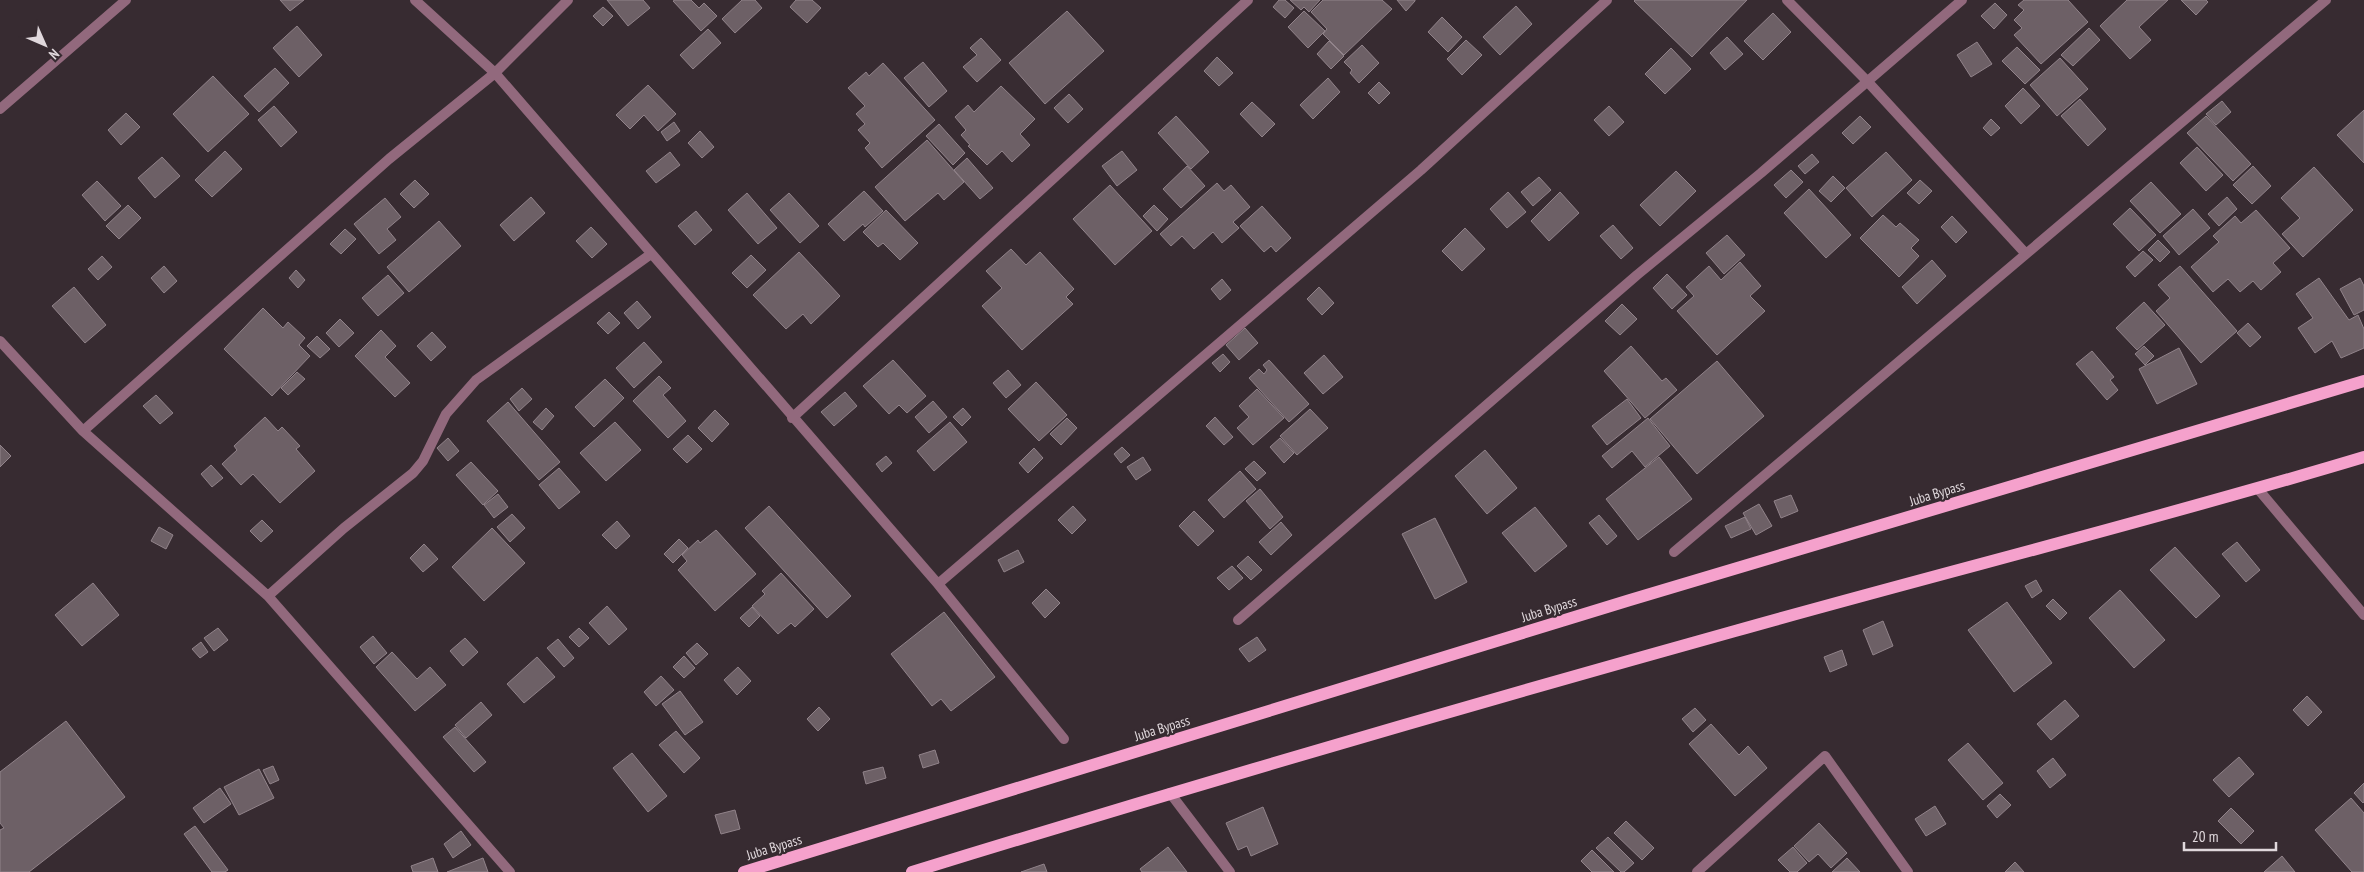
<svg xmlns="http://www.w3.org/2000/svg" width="2364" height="872" font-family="'PT Sans Narrow',sans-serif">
  <rect width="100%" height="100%" fill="#372b31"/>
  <path fill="#6d6066" stroke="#91838a" d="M280,0H304L290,11Z
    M607,0H643L650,8L628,26Z
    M675,0H691L699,8L704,3L717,16L701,31L673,1Z
    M742,0H755L762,8L735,33L722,19Z
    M796,0H812L821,8L807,23L790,7Z
    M1279,0H1285L1294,8L1285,18L1273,7Z
    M1290,0H1320L1309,12L1304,7L1301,10Z
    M1323,0H1382L1392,9L1344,55L1323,34L1327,29L1311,12Z
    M1397,0H1415V1L1406,11Z
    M1635,0H1747L1692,57L1634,1Z
    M2024,0H2068L2088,22L2041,64L2014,35L2022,28L2014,20L2024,10L2018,5Z
    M2127,0H2168L2139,27L2151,40L2130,59L2100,26Z
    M2181,0H2206L2208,2L2196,15Z
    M1995,3L2007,15L1994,29L1981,16Z
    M1516,6L1532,24L1500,55L1483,37Z
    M603,7L613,16L603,26L593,16Z
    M1067,11L1104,51L1045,104L1009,63Z
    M1304,11L1325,31L1308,48L1288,27Z
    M1773,13L1791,32L1763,60L1744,41Z
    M1442,17L1462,37L1448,52L1428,32Z
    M297,26L322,55L299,77L273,48Z
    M2089,28L2100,40L2073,66L2061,55Z
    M708,29L721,43L693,69L680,55Z
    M1727,37L1743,54L1725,70L1710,53Z
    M981,38L1001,60L977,82L963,67L977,55L970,48Z
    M1466,40L1482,55L1462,75L1447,59Z
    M1329,41L1344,56L1331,69L1317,54Z
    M1977,42L1992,64L1971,77L1957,55Z
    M1362,45L1379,63L1359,83L1350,73L1352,70L1344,62Z
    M2017,47L2040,70L2025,84L2002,61Z
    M1671,48L1691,69L1665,94L1645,74Z
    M1217,57L1233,73L1219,86L1204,71Z
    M2060,58L2088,89L2057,116L2030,85Z
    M923,62L947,91L929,107L904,78Z
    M883,63L935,120L882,168L865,148L870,143L858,130L865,124L856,114L865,106L848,88L866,72L869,76Z
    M275,68L289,83L259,112L244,96Z
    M213,76L249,114L208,152L173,114Z
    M1328,78L1340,92L1313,119L1300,105Z
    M1379,82L1390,93L1379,104L1368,93Z
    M648,85L676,114L658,131L644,115L630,129L616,115Z
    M1001,86L1035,119L1020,134L1030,145L1012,162L1002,151L987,165L968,146L970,145L961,135L966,130L955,117L968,105L974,112Z
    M2023,88L2040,106L2021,124L2005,106Z
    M1069,94L1083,109L1068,123L1054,108Z
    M2080,99L2106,129L2088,146L2061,116Z
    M2222,101L2231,112L2216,125L2206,114Z
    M1252,102L1275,124L1262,137L1240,114Z
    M274,106L297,132L281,147L258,120Z
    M1609,106L1624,122L1609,136L1594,120Z
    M2364,110V163L2337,135Z
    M126,113L140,127L121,145L108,130Z
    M1176,116L1209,152L1191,169L1158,133Z
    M1860,116L1871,127L1853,144L1842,133Z
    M2206,116L2251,164L2233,181L2187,133Z
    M1991,119L2000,128L1991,136L1983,128Z
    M674,122L680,131L667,141L661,132Z
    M939,124L965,153L953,165L926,136Z
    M700,131L714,147L702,158L688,143Z
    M927,140L964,182L944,200L938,193L905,221L875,187Z
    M2197,147L2223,175L2206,191L2180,163Z
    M225,151L242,169L212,197L195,180Z
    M1122,151L1137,170L1117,186L1102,166Z
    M670,152L680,165L656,183L646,171Z
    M1886,152L1912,180L1872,217L1846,188Z
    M1812,154L1819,162L1805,174L1798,166Z
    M162,157L180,176L155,198L138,178Z
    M967,158L993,188L980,199L954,170Z
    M1187,166L1205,186L1181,208L1163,189Z
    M2253,166L2271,186L2252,204L2233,185Z
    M2314,167L2353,210L2303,257L2282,234L2300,218L2281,198Z
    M1791,170L1803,182L1786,198L1774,185Z
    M1676,171L1696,191L1660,226L1640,205Z
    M1833,176L1845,188L1831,202L1819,191Z
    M1539,177L1551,190L1533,206L1521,192Z
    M415,180L429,194L414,208L400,194Z
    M1920,180L1932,191L1919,204L1907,193Z
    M97,181L121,206L105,221L82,195Z
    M2151,182L2181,214L2160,233L2130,201Z
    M1217,183L1224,191L1231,185L1250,207L1233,222L1239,228L1222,243L1213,232L1194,249L1182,236L1171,246L1160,234Z
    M1110,185L1152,231L1115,265L1073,219Z
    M1809,189L1851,235L1826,258L1784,213Z
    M864,191L883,211L865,227L863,224L844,241L828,224Z
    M1508,192L1526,212L1507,228L1490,209Z
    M1560,192L1579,213L1549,241L1531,221Z
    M747,193L777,228L758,244L728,210Z
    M789,193L819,226L800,243L770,210Z
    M531,197L545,213L514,241L500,225Z
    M2227,197L2237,209L2219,226L2208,214Z
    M385,198L401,217L387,229L396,240L379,254L354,224Z
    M128,205L141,218L119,239L106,226Z
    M1154,205L1168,219L1157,231L1143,216Z
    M1262,206L1291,238L1276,252L1271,246L1264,252L1240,226Z
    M2130,208L2156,235L2139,251L2113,224Z
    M2193,209L2210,228L2179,255L2163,236Z
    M886,210L918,243L900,260L883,243L878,247L863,232Z
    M2256,210L2290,248L2273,263L2281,272L2261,290L2253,281L2240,292L2228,279L2213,292L2191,267L2219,242L2213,236L2235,216L2241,223Z
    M696,211L712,230L695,245L678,226Z
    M1883,215L1896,227L1900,223L1919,240L1911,248L1919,256L1899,277L1860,238Z
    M1952,216L1967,232L1956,243L1941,227Z
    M439,221L461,246L409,292L387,267Z
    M1613,225L1633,248L1621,259L1600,236Z
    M591,227L607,244L592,258L576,241Z
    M1465,228L1485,249L1462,271L1442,251Z
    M345,229L356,239L341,254L330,244Z
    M1727,235L1745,255L1724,274L1706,253Z
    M2158,240L2170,252L2160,262L2148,250Z
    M1011,249L1026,265L1040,252L1074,289L1066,297L1073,304L1022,350L982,306L1002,288L986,271Z
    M2143,251L2153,260L2135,277L2126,267Z
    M799,252L840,296L811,324L803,314L786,329L753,295Z
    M751,255L766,270L747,288L732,273Z
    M102,256L112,267L98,280L88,269Z
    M1932,260L1946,276L1917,304L1902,287Z
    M1740,262L1761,286L1750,296L1765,311L1717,355L1677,311L1694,296L1686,287L1709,266L1721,280Z
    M164,266L177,281L164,293L151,278Z
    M2180,266L2237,331L2201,363L2156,311L2170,298L2158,285Z
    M296,270L305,280L298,288L289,278Z
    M1667,274L1687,295L1672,309L1653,288Z
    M388,275L404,293L378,316L362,298Z
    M2319,278L2349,320L2358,315L2364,329V348L2341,358L2332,341L2315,353L2298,328L2313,318L2296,294Z
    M2360,278L2364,286V310L2354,315L2340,289Z
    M1222,279L1231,290L1220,300L1211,289Z
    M74,287L106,325L85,343L52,306Z
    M1319,287L1334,303L1322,315L1307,299Z
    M637,301L651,317L638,329L624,313Z
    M2144,302L2165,325L2137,350L2116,328Z
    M1622,304L1637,319L1620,335L1605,321Z
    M263,308L283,328L288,322L305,338L299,345L310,356L272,396L224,349Z
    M609,312L620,323L608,334L597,323Z
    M340,319L354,333L339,347L326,333Z
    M2248,323L2261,337L2250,347L2237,333Z
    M1245,328L1258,343L1239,360L1226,345Z
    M381,330L396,346L385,357L410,383L395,397L355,356Z
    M432,332L446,347L431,361L417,346Z
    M317,336L330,349L320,358L307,346Z
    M644,342L662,362L634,388L616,368Z
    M1631,346L1662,381L1666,378L1677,390L1645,418L1604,371Z
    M2144,346L2154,356L2145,365L2135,354Z
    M2179,348L2197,384L2157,404L2139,369Z
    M2092,351L2114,377L2110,380L2118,390L2107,400L2076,364Z
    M1223,354L1230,362L1220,372L1212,363Z
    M1324,355L1343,377L1323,394L1304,373Z
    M893,360L926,396L907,413L899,405L889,414L863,386Z
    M1269,360L1309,404L1289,422L1249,378L1259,369L1264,374L1267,370L1263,365Z
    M1717,361L1764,416L1697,474L1650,419Z
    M1008,370L1021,385L1006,398L993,383Z
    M297,372L305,379L288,395L281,388Z
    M659,376L671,388L663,395L686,421L668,438L633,401Z
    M605,379L624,398L594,427L575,407Z
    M1036,382L1067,415L1039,441L1008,409Z
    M522,388L532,399L519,411L510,399Z
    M1257,389L1284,418L1253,445L1237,428L1249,417L1239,406Z
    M845,392L857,406L834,426L821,412Z
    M156,395L173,413L160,424L143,406Z
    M1627,399L1641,418L1607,445L1592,426Z
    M933,401L947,417L929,433L915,417Z
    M508,402L560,462L539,480L487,421Z
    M546,408L554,416L542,430L533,422Z
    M963,408L971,417L962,426L953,417Z
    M1310,409L1328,428L1297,455L1280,436Z
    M715,410L729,424L712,442L698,428Z
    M265,417L278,431L282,427L300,446L296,449L315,471L280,503L253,474L241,485L222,464L237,450L234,446Z
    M1215,417L1233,437L1224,445L1206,426Z
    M1067,418L1077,428L1061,445L1050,434Z
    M1648,418L1670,446L1645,467L1632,451L1612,468L1602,456Z
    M615,422L641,450L606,481L580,453Z
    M950,422L967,442L934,471L917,451Z
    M688,435L702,449L687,463L673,449Z
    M448,438L459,451L448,461L437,448Z
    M1280,438L1294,453L1284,463L1270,447Z
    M0,445L11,456L0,467Z
    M1122,447L1130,455L1121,463L1114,454Z
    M1034,448L1043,458L1028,473L1019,463Z
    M1485,450L1517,488L1487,514L1455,476Z
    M886,456L892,463L882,472L876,464Z
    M1143,457L1151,470L1136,480L1127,467Z
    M1659,457L1692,499L1638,540L1606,499Z
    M1254,461L1266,473L1257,481L1245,469Z
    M471,462L498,491L483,505L456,475Z
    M211,465L223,478L212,487L201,474Z
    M559,468L580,492L559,509L539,485Z
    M1240,471L1256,489L1224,518L1208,500Z
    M1260,489L1283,517L1270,529L1246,501Z
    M498,494L508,507L494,518L484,505Z
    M1791,495L1798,511L1781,518L1774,501Z
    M1759,504L1772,526L1756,535L1743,513Z
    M769,506L851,596L827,618L745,528Z
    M1073,506L1086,520L1072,534L1058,520Z
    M1535,507L1567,546L1535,572L1502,533Z
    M1194,511L1214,531L1198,546L1179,526Z
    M512,514L525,528L510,542L497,527Z
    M1599,515L1617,536L1607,545L1589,523Z
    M1745,517L1751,529L1731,538L1725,526Z
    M1435,518L1467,582L1435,599L1402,534Z
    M262,520L273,531L261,542L250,531Z
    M617,521L630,536L616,549L602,535Z
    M1281,522L1292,535L1271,555L1259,542Z
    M159,527L173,535L166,549L151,541Z
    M492,528L525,563L484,601L452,567Z
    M716,530L756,574L715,611L678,570L687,561L682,555L698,540L700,543Z
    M679,539L688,548L673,563L664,554Z
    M2237,542L2260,570L2246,582L2222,554Z
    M424,544L438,559L423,572L410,558Z
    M2175,547L2220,596L2196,618L2150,570Z
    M1018,550L1024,562L1004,572L998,560Z
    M1248,556L1262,570L1251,580L1237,566Z
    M1232,566L1243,578L1229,590L1217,578Z
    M781,573L814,609L795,627L791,623L778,634L752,606L765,594L762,591Z
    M2036,580L2042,591L2032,598L2025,586Z
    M93,583L119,615L82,646L55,615Z
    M1046,589L1060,603L1045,618L1032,603Z
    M2120,590L2165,640L2134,668L2089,618Z
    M2053,599L2067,613L2060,620L2046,606Z
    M2007,602L2052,663L2014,692L1968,630Z
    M607,606L627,629L609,645L589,623Z
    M752,607L760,616L749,627L740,618Z
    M944,612L995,677L951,711L941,699L932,706L891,654Z
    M1883,621L1893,646L1873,655L1863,630Z
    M218,628L228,640L214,651L204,638Z
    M579,628L589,638L579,647L569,637Z
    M373,636L387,653L374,664L360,647Z
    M1257,637L1266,650L1249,662L1239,649Z
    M465,638L478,652L463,666L450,651Z
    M558,639L574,658L564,667L547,648Z
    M201,642L208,652L200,658L192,649Z
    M697,643L708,654L696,665L686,653Z
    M1842,650L1847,665L1830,672L1824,657Z
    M392,652L417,679L430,667L446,685L415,711L376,667Z
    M684,656L695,668L684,678L673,667Z
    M537,657L555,677L524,703L507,684Z
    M738,667L751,681L737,695L724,680Z
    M661,676L674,690L656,706L644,692Z
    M680,691L703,722L685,735L662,704Z
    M2307,696L2322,712L2308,726L2293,710Z
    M2065,700L2079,716L2051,740L2037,724Z
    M481,702L492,715L466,738L455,725Z
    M819,707L830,719L818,731L807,719Z
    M1695,708L1706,720L1693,732L1682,719Z
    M66,721L125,797L29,872H0V830L4,828L0,823V772Z
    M1711,724L1739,755L1748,746L1767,768L1735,796L1689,744Z
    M455,727L486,762L474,772L443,737Z
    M676,731L700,758L684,773L659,745Z
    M1968,743L2003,783L1983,800L1948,760Z
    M935,750L939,763L923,768L919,755Z
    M632,753L667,796L648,812L613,768Z
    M2239,757L2254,774L2229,797L2213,780Z
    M2053,758L2066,775L2050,788L2037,771Z
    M273,766L279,780L270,784L263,770Z
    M883,767L886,778L866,784L863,772Z
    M259,769L274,798L239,815L224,787Z
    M2364,783V802L2363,803L2354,793Z
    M220,788L231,804L204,823L193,808Z
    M2000,794L2011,805L1997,818L1987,806Z
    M2351,798L2364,813V872H2352L2315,830Z
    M1935,806L1946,824L1926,836L1915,819Z
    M1263,807L1278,844L1251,856L1247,846L1238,850L1226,823Z
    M2231,808L2254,831L2241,844L2218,821Z
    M735,810L740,829L721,834L715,815Z
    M1626,821L1654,848L1642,860L1614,833Z
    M1819,823L1847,853L1831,868L1818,854L1809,862L1794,846Z
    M195,826L228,870L225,872H212L184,834Z
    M461,831L471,845L453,858L444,844Z
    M1608,837L1634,863L1624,872H1621L1596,848Z
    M1168,847L1187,872H1142L1140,869Z
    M1793,847L1807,863L1797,872H1790L1778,860Z
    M1592,850L1614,872H1592L1581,861Z
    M2282,856L2295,872H2264Z
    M433,858L438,872H413L411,866Z
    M483,858L488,872H447Z
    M1847,858L1860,872H1832Z
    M2015,862L2024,872H2005Z
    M1044,864L1047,872H1021Z"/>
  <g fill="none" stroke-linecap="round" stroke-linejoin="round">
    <path stroke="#92697d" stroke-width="10" d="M415,0L495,73L938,584L1064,739
      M1787,0L1867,81L2026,254
      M0,109L126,0
      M0,341L83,431L268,596L510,872
      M792,418L1248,0
      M83,431L389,159L495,73L568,0
      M2258,489L2364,615
      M1674,552L2326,0
      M938,584L1421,170L1607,0
      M268,596L344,528L413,473L423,461L446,414L476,380L651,254
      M1238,620L1637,275L1761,173L1962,0
      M1170,793L1230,872
      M1697,872L1825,756L1908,872"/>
    <path stroke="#f5a1cc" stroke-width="12" d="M744,872L1630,600L2364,381
      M912,872C1185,788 1459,708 1735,631C1944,572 2155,520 2364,457"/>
  </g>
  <g text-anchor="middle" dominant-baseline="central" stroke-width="4.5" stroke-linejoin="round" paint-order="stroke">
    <g font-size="14" fill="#e0d8dc" stroke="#372b31">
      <text transform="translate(1937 493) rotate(-17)">Juba Bypass</text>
      <text transform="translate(1549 609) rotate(-17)">Juba Bypass</text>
      <text transform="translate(1162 728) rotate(-17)">Juba Bypass</text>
      <text transform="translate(774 847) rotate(-17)">Juba Bypass</text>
    </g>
  </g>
  <g transform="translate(45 45) rotate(135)" stroke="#372b31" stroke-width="4" paint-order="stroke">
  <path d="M0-4L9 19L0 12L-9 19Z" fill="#e0d8dc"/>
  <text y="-8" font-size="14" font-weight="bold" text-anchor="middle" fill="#e0d8dc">N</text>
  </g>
  <path d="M2184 842v8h92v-8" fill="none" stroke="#e0d8dc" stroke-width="2.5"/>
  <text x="2192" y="842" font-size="15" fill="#e0d8dc" stroke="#372b31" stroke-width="4" paint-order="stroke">20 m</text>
</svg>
